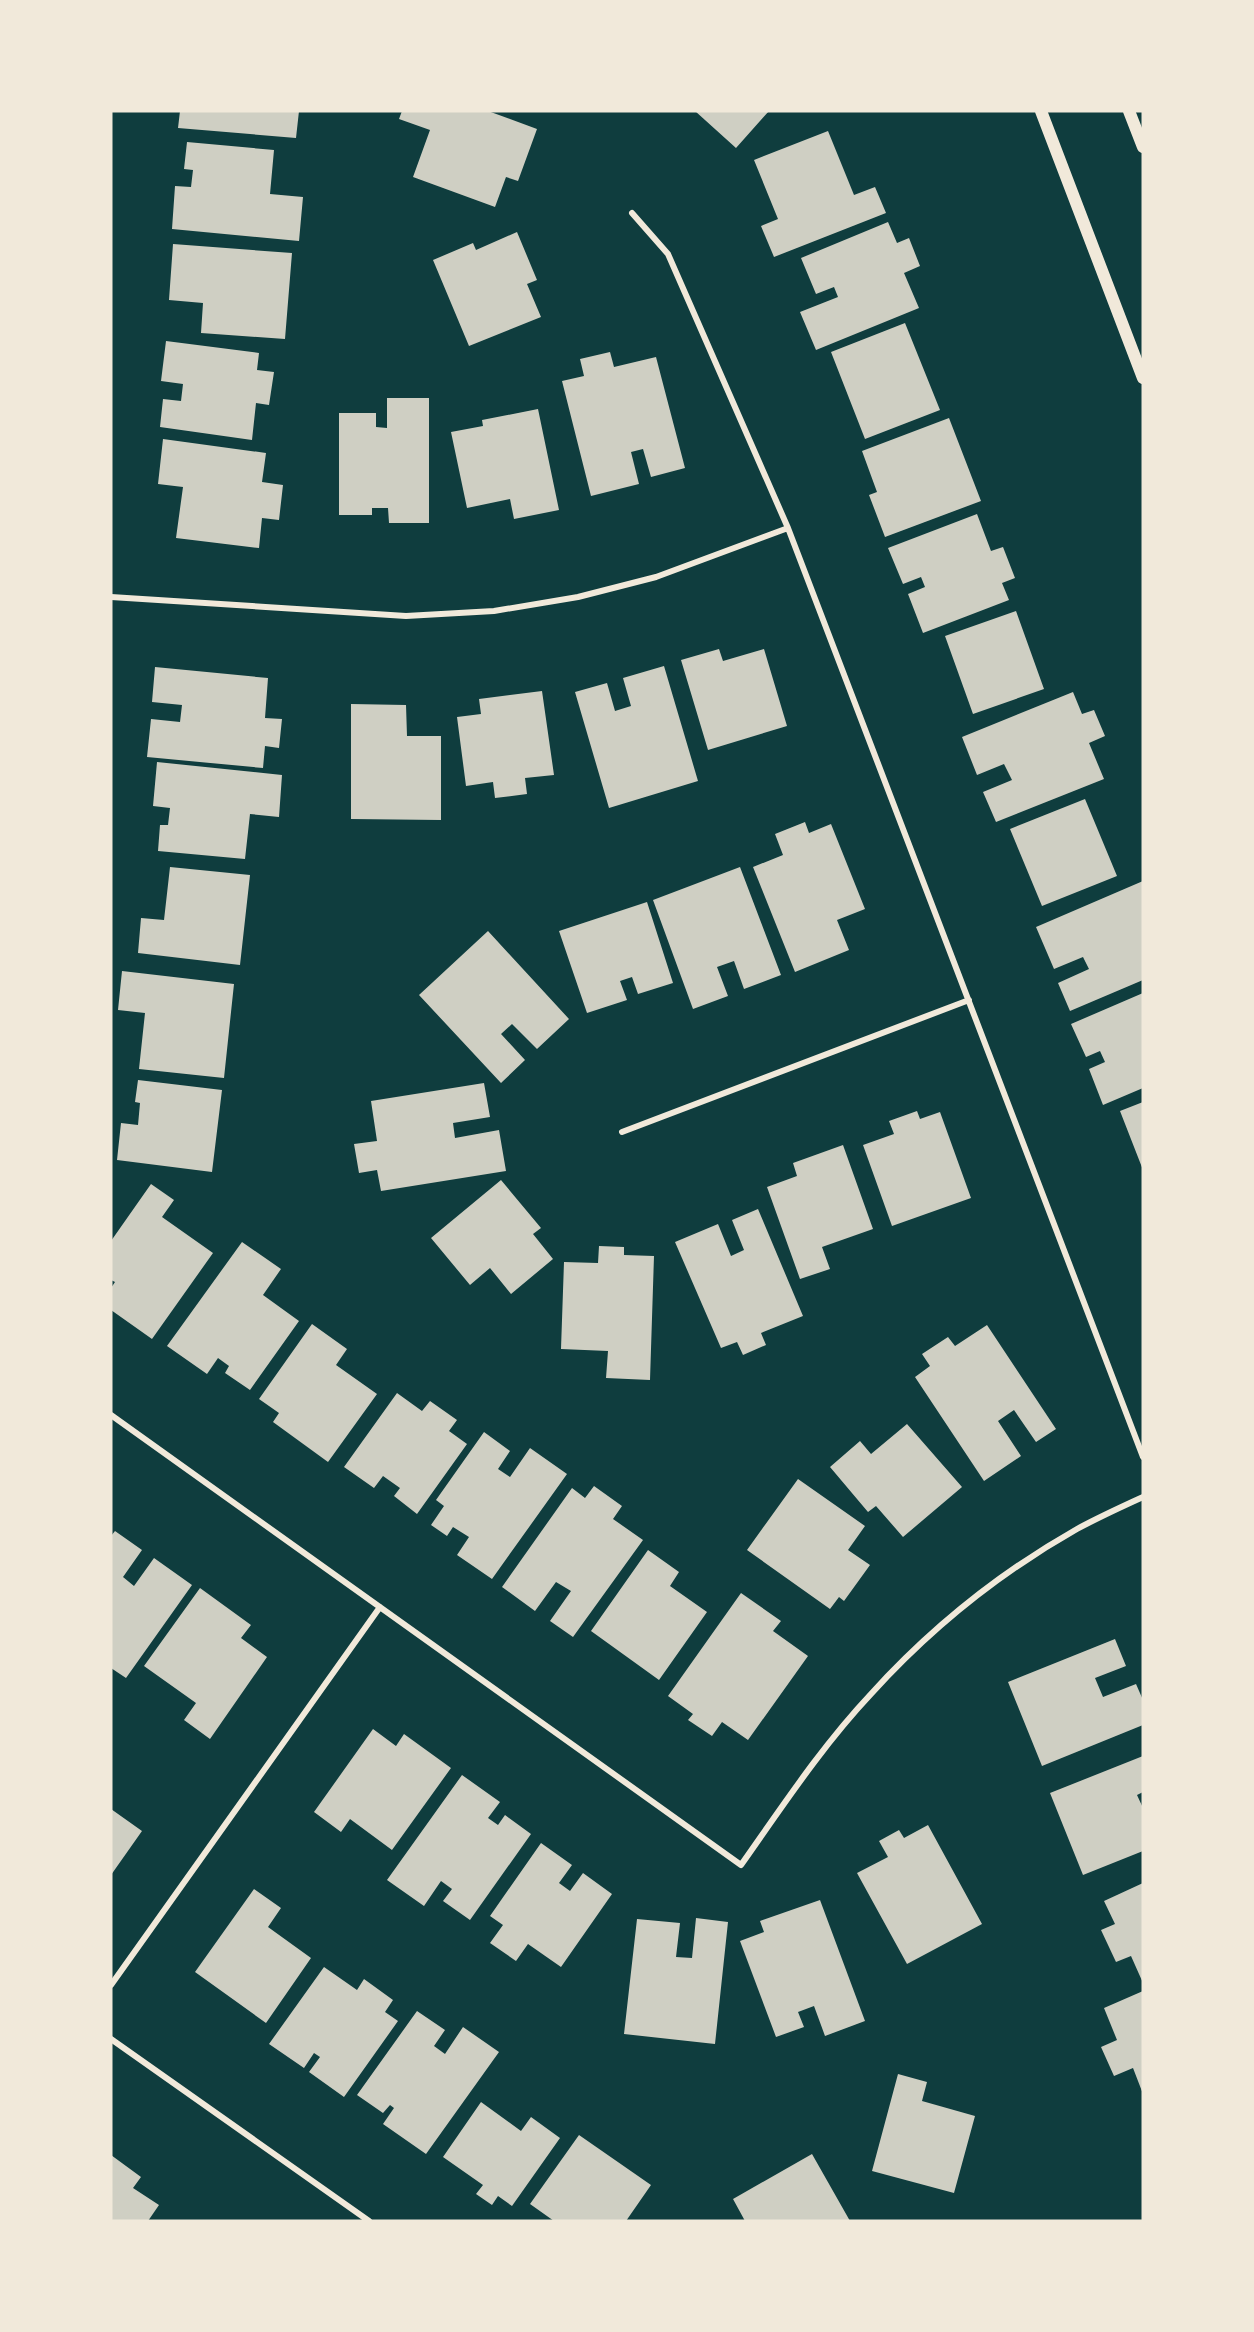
<svg xmlns="http://www.w3.org/2000/svg" width="1254" height="2332" font-family="Arial,sans-serif">
  <rect width="100%" height="100%" fill="#0f3d3e"/>
  <path fill="#cfcfc3" d="M180,111H299L296,138L178,128Z
    M402,111H488L537,129L518,181L506,177L495,207L413,177L430,130L399,119Z
    M695,111H769L736,148Z
    M828,131L854,195L875,187L886,213L774,257L761,226L778,219L754,160Z
    M187,142L274,150L270,194L303,197L299,241L172,229L175,186L191,187L193,170L184,169Z
    M888,222L897,243L909,238L920,266L904,273L919,308L816,350L800,312L838,297L834,287L816,294L801,258Z
    M517,232L537,280L527,284L541,317L469,346L433,260L473,243L476,250Z
    M173,244L292,253L285,339L201,333L203,303L169,300Z
    M905,323L940,410L865,439L831,352Z
    M166,341L259,353L257,370L274,372L269,405L256,403L252,440L160,427L163,399L181,401L183,384L161,381Z
    M610,352L614,367L656,357L685,468L651,477L643,449L631,452L639,484L591,496L562,381L584,376L580,359Z
    M387,398H429V523H389L388,508H372V515H339V413H376V427L387,428Z
    M538,409L559,510L514,519L510,499L467,508L451,432L483,426L482,420Z
    M949,418L981,501L885,537L869,495L877,492L862,451Z
    M163,439L266,453L262,482L283,485L279,520L262,518L259,548L176,538L183,487L158,484Z
    M977,514L991,551L1003,547L1015,578L1002,583L1009,600L923,633L908,594L925,587L921,577L903,584L888,548Z
    M1016,611L1044,689L973,714L945,636Z
    M719,649L723,661L764,649L787,726L708,750L681,660Z
    M664,666L698,781L609,808L575,692L607,683L615,711L631,706L623,678Z
    M155,667L268,678L265,718L282,719L279,748L265,746L263,768L147,757L151,719L180,722L182,705L152,702Z
    M542,691L554,775L525,778L527,794L495,798L493,782L466,786L457,717L481,714L479,699Z
    M1073,692L1082,714L1094,710L1105,736L1089,743L1104,779L996,822L983,792L1012,780L1004,764L977,775L962,737Z
    M351,704L406,705L407,736H441V820L351,819Z
    M157,762L282,775L279,817L250,814L245,859L158,851L160,825H168L170,808L153,806Z
    M1085,799L1117,876L1042,906L1010,829Z
    M805,822L809,833L831,824L865,909L837,920L849,950L795,972L753,867L783,855L775,834Z
    M170,867L250,875L240,965L138,953L141,918L164,920Z
    M740,867L781,975L744,989L734,961L717,967L728,996L693,1009L653,900Z
    M1143,881V980L1070,1011L1058,983L1089,969L1083,957L1054,969L1036,927Z
    M647,902L673,983L638,994L632,977L620,981L627,1000L587,1013L559,931Z
    M488,931L569,1019L537,1049L512,1024L501,1034L525,1060L501,1083L419,995Z
    M122,971L234,984L224,1078L139,1069L145,1013L118,1010Z
    M1143,993V1088L1103,1105L1089,1069L1105,1062L1100,1051L1086,1057L1071,1024Z
    M138,1080L222,1090L212,1172L117,1160L121,1123L138,1125L140,1103L135,1102Z
    M484,1083L490,1117L453,1123L455,1138L499,1130L506,1171L381,1191L377,1170L359,1173L354,1144L377,1141L371,1101Z
    M1143,1102V1170L1120,1111Z
    M917,1111L920,1119L940,1112L971,1198L892,1226L863,1145L894,1134L889,1121Z
    M843,1145L873,1229L822,1247L830,1269L800,1279L767,1187L797,1176L793,1163Z
    M501,1180L541,1228L533,1234L553,1259L511,1294L490,1268L470,1285L431,1238Z
    M151,1184L174,1200L162,1217L213,1253L152,1339L111,1310V1288L115,1282L111,1280V1241Z
    M758,1209L803,1316L761,1333L766,1345L743,1355L737,1342L721,1348L675,1242L718,1224L731,1256L744,1250L732,1220Z
    M242,1242L281,1269L263,1295L299,1321L250,1390L225,1373L229,1366L218,1358L207,1374L167,1346Z
    M599,1246L624,1247V1255L654,1256L650,1380L606,1378L608,1351L561,1349L564,1262L598,1263Z
    M312,1324L347,1349L336,1365L377,1394L328,1462L273,1422L279,1413L259,1399Z
    M987,1325L1056,1429L1036,1442L1014,1410L998,1421L1021,1456L984,1481L915,1377L930,1366L922,1354L948,1337L955,1346Z
    M397,1393L422,1411L430,1401L457,1420L449,1431L467,1444L417,1514L394,1496L400,1488L383,1476L374,1488L344,1467Z
    M907,1424L962,1487L903,1537L876,1506L868,1512L830,1467L860,1441L871,1454Z
    M484,1432L510,1451L498,1469L510,1477L530,1448L567,1474L492,1579L457,1555L469,1537L453,1527L447,1536L431,1525L444,1506L436,1500Z
    M798,1479L865,1526L848,1550L870,1565L844,1601L839,1597L830,1609L747,1550Z
    M594,1486L622,1506L613,1519L643,1540L573,1637L550,1621L571,1591L556,1582L535,1611L502,1587L572,1488L585,1498Z
    M115,1531L142,1550L123,1577L134,1586L154,1558L192,1585L126,1678L111,1668V1536Z
    M648,1550L679,1572L670,1586L707,1612L659,1680L591,1631Z
    M200,1588L251,1625L241,1638L267,1657L210,1739L184,1720L196,1703L144,1666Z
    M741,1593L781,1621L773,1631L808,1656L748,1740L722,1722L712,1736L688,1720L693,1714L668,1696Z
    M1115,1639L1126,1666L1095,1678L1103,1697L1136,1684L1143,1700V1725L1042,1766L1008,1682Z
    M373,1729L396,1746L404,1734L451,1768L392,1850L350,1819L341,1832L314,1812Z
    M1143,1756V1792L1137,1795L1143,1808V1851L1083,1875L1050,1793Z
    M462,1775L500,1802L488,1818L498,1825L505,1815L531,1834L470,1920L443,1901L452,1889L441,1881L424,1906L387,1880Z
    M111,1809L142,1831L111,1875Z
    M928,1825L982,1924L907,1964L857,1873L888,1857L879,1841L899,1830L904,1838Z
    M541,1843L572,1865L559,1883L570,1891L583,1873L612,1894L561,1967L528,1944L516,1961L490,1943L503,1925L490,1916Z
    M1143,1883V1983L1131,1956L1116,1962L1101,1930L1115,1924L1104,1901Z
    M254,1889L281,1908L268,1927L311,1958L266,2023L195,1972Z
    M820,1900L865,2021L825,2036L814,2006L798,2012L804,2027L776,2037L740,1941L764,1932L760,1921Z
    M696,1918L728,1922L715,2044L624,2034L637,1919L680,1923L676,1957L692,1958Z
    M324,1967L357,1990L364,1979L393,2000L385,2012L398,2021L344,2097L309,2072L320,2057L314,2053L304,2068L269,2044Z
    M1143,1991V2094L1133,2068L1114,2076L1101,2047L1117,2040L1104,2008Z
    M417,2011L445,2030L434,2046L445,2054L463,2027L499,2052L426,2154L383,2124L394,2108L390,2105L383,2113L357,2095Z
    M898,2074L927,2082L922,2101L975,2116L954,2193L872,2171Z
    M481,2102L521,2131L531,2117L560,2138L512,2206L498,2196L492,2205L476,2194L483,2185L443,2157Z
    M579,2135L651,2185L626,2221H554L530,2204Z
    M812,2154L850,2221H745L733,2199Z
    M111,2155L141,2177L133,2188L159,2205L148,2221H111Z"/>
  <g fill="none" stroke-linecap="round" stroke-linejoin="round">
    <path stroke="#f1e9da" stroke-width="6" d="M632,213L668,254L788,528L1143,1457
      M111,597L406,616L494,611L578,597L656,577L788,528
      M622,1132L969,1000
      M111,1415L741,1865C782,1807 822,1746 871,1694C930,1629 1001,1572 1077,1529C1099,1517 1121,1507 1143,1497
      M111,1985L380,1607
      M111,2039L369,2221"/>
    <path stroke="#f1e9da" stroke-width="12" d="M1041,111L1143,378
      M1129,111L1143,147"/>
  </g>
  <rect width="1254" height="2332" fill="none" stroke="#f1e9da" stroke-width="225"/>
</svg>
